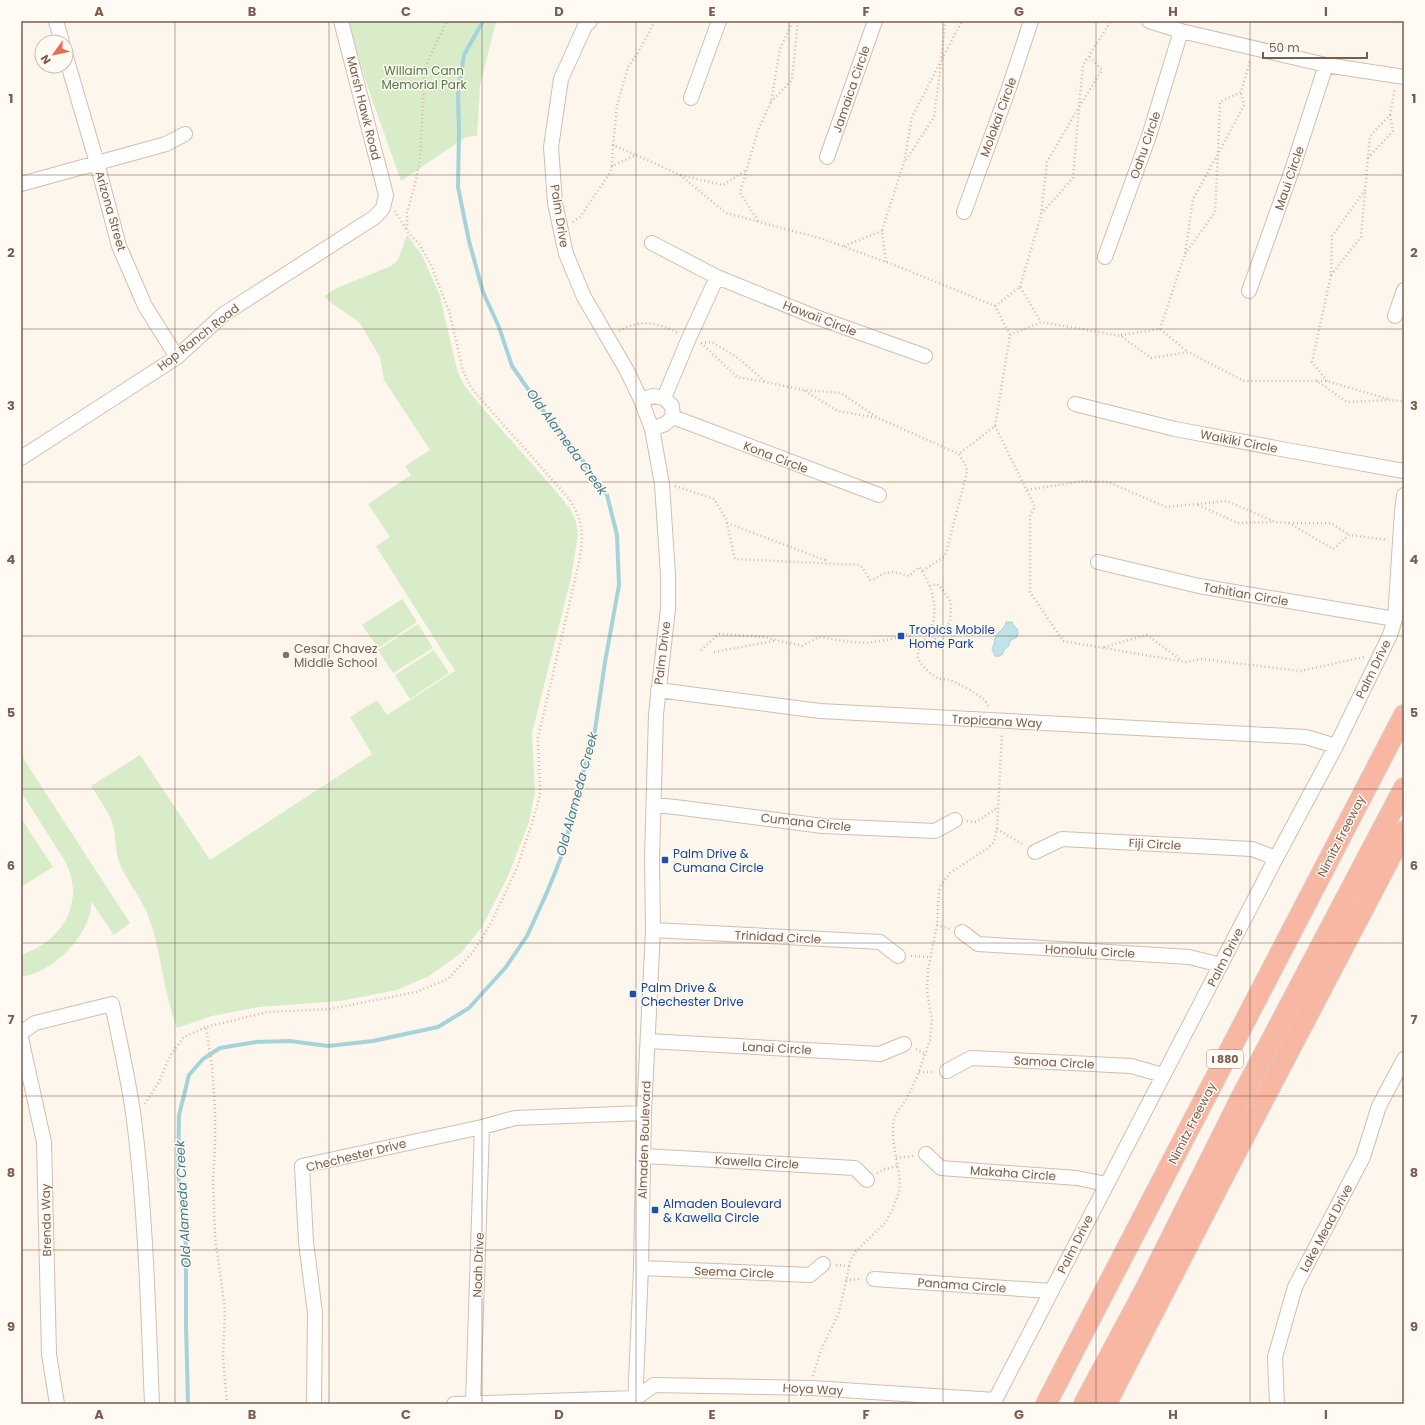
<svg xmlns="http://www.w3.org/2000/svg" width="1425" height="1425" font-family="Poppins,sans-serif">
  <rect width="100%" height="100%" fill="#fdf6ec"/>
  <path fill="#d8ecc9" d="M348,21H498L495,26L480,85L477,136L466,137L401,181L368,88Z
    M407,235L423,257L440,296L457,370L464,385L480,405L560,496L571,510L576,521L578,535L571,578L532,733L535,792L529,822L508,876L482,927L461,953L429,976L397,990L340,1001L259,1007L212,1016L177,1028C163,992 162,954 149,918C142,897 125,880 118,859C115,848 116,837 113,826C110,812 98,798 91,786L140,755L210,860L372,754L350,717L377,700L387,715L455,671L376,546L390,537L368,504L411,475L405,466L430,450L384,380L380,357L359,322L334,305L324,296L337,288L391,266L398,260Z
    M402,599L417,622L378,648L362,625Z
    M418,624L433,648L393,673L378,650Z
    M434,650L449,673L410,699L395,675Z
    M21,755L130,923L114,935L91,901C91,905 91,909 90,913C82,943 52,972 21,977V955C49,946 74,922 73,890C73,880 69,870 65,861L21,792Z
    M21,818L53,867L21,887Z"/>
  <path fill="#bfe3e8" stroke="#a5d3da" d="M1006,622H1012C1014,629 1020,626 1017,637L1010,641C1008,645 1009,648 1004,649C1003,655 1001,657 995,656L992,649C995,644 994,640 996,636C999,631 1005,628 1006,622Z"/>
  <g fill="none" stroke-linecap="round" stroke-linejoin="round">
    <path stroke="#a5d3da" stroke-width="4" d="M188,1404L186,1325V1245L178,1172L179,1115L189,1075L203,1059L220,1048L256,1042L290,1041L328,1046L373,1041L438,1027L469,1008L506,967L527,936L548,890L564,850L575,801L595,730L605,662L619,585L617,535L607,495L578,454L546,415L512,366L499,327L483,292L469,241L458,187L459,132L458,94L464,55L483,21"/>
    <g stroke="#d1beb0" stroke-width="16">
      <path id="minor" d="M56,21L62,42
        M590,21L585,26L561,79L551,147L555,203L566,254L584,297L626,369L641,400L652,429L662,484L668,575V609L656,714L652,859L653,930L644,1113L641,1268L635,1404
        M1149,21L1181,31L1326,65L1404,77
        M66,57L97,163L119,246L145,306L177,357
        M691,98L719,21
        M827,157L875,21
        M21,184L166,144L185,134
        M964,212L1009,88L1031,21
        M652,243L717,277L813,316L925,356
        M1105,257L1149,136L1181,31
        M1249,291L1292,170L1326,65
        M1395,316L1404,290
        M664,398L689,338L717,277
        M641,400L653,396L664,398L672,406L673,417L665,424L652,429
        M1075,404L1175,429L1292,451L1404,471
        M673,417L879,495
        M21,458L177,357L224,314L375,217L383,208L386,195L341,21
        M1098,562L1199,586L1395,619
        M658,690L820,711L1306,737L1336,746
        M654,805L675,807L823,826L935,831L955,820
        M1035,852L1062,839L1252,849L1276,858
        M653,930L880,942L898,956
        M962,932L978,944L1189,957L1221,965
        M21,1033L35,1023L112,1004C120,1043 129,1081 134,1120C146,1214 148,1310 152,1404
        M21,1038L44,1142L49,1354L57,1404
        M648,1041L880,1054L904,1044
        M947,1071L971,1058L1131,1066L1163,1075
        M926,1154L941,1168L1077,1178L1106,1184
        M643,1156L855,1168L867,1180
        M641,1268L810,1275L823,1264
        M874,1279L1051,1291
        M636,1398L654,1385L812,1388L995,1400
        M473,1403L482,1127
        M314,1404L315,1313L306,1242L302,1166L482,1127L515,1118L644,1113
        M454,1404L636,1398
        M993,1404L1276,858L1336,746L1390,635L1395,619L1402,511L1404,495
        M1277,1404L1275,1357L1295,1287L1363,1157L1379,1106L1404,1059"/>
    </g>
    <g stroke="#dad1cd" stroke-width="22">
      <path id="highway" d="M1046,1404L1404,715
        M1084,1404L1146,1288L1242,1096L1404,788
        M1106,1404L1235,1154L1404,831"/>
    </g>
    <path stroke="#d9b8a5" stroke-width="2.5" stroke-dasharray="1 3" stroke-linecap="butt" d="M942,59L962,21
      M771,102L792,80L798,21
      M613,145L617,105L628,67L639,51L655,21
      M1368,158L1393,131L1390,115
      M906,160L934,117L941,64
      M612,166L613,145L636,155
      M681,175L723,185L745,171
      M395,211L407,231
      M1041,214L1073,178L1079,107L1102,70L1089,56
      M758,221L740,193L758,130L771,102L780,49L793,21
      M573,222L580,217L610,173L612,166L636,155L680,175L726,213L823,239L902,268L995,306L1010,335L995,426L959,454
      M844,246L882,231
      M1185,254L1215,212L1218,154L1244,105L1241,92
      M886,262L882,231L904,162L912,117L941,61L945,21
      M1331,275L1361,237L1365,191
      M1020,287L1041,215L1047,162L1079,107L1083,65L1111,21
      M995,306L1020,287L1041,322
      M1160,329L1185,254L1193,199L1218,154L1220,102L1241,92L1250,61
      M619,331C641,319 656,322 678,333
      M1010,335L1041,322L1121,336L1151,358L1188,352L1244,381H1317L1347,402L1391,400L1404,401
      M1121,335L1160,329L1188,352
      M701,343L712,342L738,358L766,382L803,390L841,393L878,418L959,454L966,466L967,472L946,553L944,557L922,571
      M701,343L737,377L765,382
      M1317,381H1327L1388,399
      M1327,381L1312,362L1331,275L1332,236L1365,190L1370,136L1390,115L1395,88
      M805,391L838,411L878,418
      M995,426L1035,507L1030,515V592L1063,641L1186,662L1201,659L1301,671L1364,657
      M675,486L714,499L726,519L735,559L859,565L862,567L870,580C875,580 877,577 881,575C891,570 899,573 909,576L919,567C933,587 940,610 929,633C925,640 916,650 918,658C921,666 932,676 940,679C943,679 946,679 949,680C956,682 976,693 982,698C985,700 987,704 989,707
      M1027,490L1084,481L1108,482L1166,507L1227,501L1275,522L1289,523L1333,549L1349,535L1388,540
      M1198,505L1238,523L1273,522
      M727,523L825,560L824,563
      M1289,523H1331L1349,535
      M928,635L935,639L950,622L951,603L943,590L937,584L930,586
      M1104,647L1147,635L1181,660
      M701,650L719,634L763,637L802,646L819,637L851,642L867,643L892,639L907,634L922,645
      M714,652L774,641
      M967,821L976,822L997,808
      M997,829L1024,845
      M937,925L950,929
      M911,956L930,957
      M916,1049L925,1054
      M919,1072H935
      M145,1104L159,1082L171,1054L184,1037L206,1027
      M896,1158L913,1156
      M877,1173L885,1169L897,1166
      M836,1265L849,1266
      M846,1280L862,1279
      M813,1376L821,1350L839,1312L851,1259L856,1251L886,1222L892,1210L899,1192L900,1181L893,1139V1123L896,1114L906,1100L917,1077L930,1040L932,1020L927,991L928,970L937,925L939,892L941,885L950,873L988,848L994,842L997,829L1002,733
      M227,1404L223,1358L225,1310L215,1236L213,1180L215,1146V1107L212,1067L206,1027L267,1012L330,1009L416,992L448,979L473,952L491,923L517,868L534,817L540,794L538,738L580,558C583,533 583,522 570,500L471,388L463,371L450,314L431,265L419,244L407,231V213L415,184L420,159L425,67L447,21"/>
    <use href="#minor" stroke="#fff" stroke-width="14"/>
    <use href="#highway" stroke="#f7b7a3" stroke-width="20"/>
  </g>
  <path fill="none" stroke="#7a5c4d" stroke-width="1" stroke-opacity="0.55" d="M175,21V1404M329,21V1404M482,21V1404M636,21V1404M789,21V1404M943,21V1404M1096,21V1404M1250,21V1404M21,175H1404M21,329H1404M21,482H1404M21,636H1404M21,789H1404M21,943H1404M21,1096H1404M21,1250H1404"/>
  <g fill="#1a4fb4" stroke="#fffaf3" stroke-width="1.5">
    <rect x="897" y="632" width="8" height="8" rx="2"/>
    <rect x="661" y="856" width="8" height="8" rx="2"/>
    <rect x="629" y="990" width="8" height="8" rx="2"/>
    <rect x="651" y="1206" width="8" height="8" rx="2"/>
  </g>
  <circle fill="#8d6e63" stroke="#fffaf3" stroke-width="1.5" cx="286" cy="655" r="4"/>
  <g text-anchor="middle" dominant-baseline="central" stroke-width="3" stroke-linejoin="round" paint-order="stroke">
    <rect fill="#fffaf3" stroke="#a28b7f" stroke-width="1" x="1207" y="1050" width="36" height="18" rx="3"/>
    <g font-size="11" font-weight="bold" fill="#7a5c4d">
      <text x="1225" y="1059">I 880</text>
    </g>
    <g font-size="12" fill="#537a41" stroke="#fffaf3">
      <text x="424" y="70">Willaim Cann<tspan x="424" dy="14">Memorial Park</tspan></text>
    </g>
    <g font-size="12" fill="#7a5c4d" stroke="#fffaf3">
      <text transform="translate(851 89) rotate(-71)">Jamaica Circle</text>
      <text transform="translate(364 108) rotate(76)">Marsh Hawk Road</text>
      <text transform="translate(998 117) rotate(-70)">Molokai Circle</text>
      <text transform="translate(1145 145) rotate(-71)">Oahu Circle</text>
      <text transform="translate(1289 178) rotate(-71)">Maui Circle</text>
      <text transform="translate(111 211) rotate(74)">Arizona Street</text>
      <text transform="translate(560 216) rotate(81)">Palm Drive</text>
      <text transform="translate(820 318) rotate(21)">Hawaii Circle</text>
      <text transform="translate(198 337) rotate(-38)">Hop Ranch Road</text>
      <text transform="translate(1239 441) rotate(11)">Waikiki Circle</text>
      <text transform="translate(776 457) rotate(21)">Kona Circle</text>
      <text transform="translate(1246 594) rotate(10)">Tahitian Circle</text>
      <text transform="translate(662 653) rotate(-83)">Palm Drive</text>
      <text transform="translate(1373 669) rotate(-64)">Palm Drive</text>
      <text transform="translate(997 721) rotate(3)">Tropicana Way</text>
      <text transform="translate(806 822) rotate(6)">Cumana Circle</text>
      <text transform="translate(1341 836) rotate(-63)">Nimitz Freeway</text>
      <text transform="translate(1155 844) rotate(3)">Fiji Circle</text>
      <text transform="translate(778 937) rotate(3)">Trinidad Circle</text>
      <text transform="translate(1090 951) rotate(3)">Honolulu Circle</text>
      <text transform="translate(1225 957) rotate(-63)">Palm Drive</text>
      <text transform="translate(777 1048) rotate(3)">Lanai Circle</text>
      <text transform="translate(1054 1062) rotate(3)">Samoa Circle</text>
      <text transform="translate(1192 1123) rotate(-63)">Nimitz Freeway</text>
      <text transform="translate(644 1140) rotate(-88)">Almaden Boulevard</text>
      <text transform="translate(356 1155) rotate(-14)">Chechester Drive</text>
      <text transform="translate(757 1162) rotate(3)">Kawella Circle</text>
      <text transform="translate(1013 1173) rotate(4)">Makaha Circle</text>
      <text transform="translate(46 1220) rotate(-91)">Brenda Way</text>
      <text transform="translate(1326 1228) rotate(-62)">Lake Mead Drive</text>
      <text transform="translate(1075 1244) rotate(-63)">Palm Drive</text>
      <text transform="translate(478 1265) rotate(-88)">Noah Drive</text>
      <text transform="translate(734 1272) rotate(2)">Seema Circle</text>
      <text transform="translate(962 1285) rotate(4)">Panama Circle</text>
      <text transform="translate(813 1389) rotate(3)">Hoya Way</text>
    </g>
    <g font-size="12" fill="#164399" stroke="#fffaf3" text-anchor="start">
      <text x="909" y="629">Tropics Mobile<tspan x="909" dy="14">Home Park</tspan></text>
      <text x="673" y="853">Palm Drive &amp;<tspan x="673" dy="14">Cumana Circle</tspan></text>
      <text x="641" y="987">Palm Drive &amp;<tspan x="641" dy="14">Chechester Drive</tspan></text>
      <text x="663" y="1203">Almaden Boulevard<tspan x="663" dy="14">&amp; Kawella Circle</tspan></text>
    </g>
    <g font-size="12" fill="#785e54" stroke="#fffaf3" text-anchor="start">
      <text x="294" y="648">Cesar Chavez<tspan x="294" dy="14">Middle School</tspan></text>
    </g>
    <g font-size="13" font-style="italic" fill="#437c86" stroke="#fffaf3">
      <text transform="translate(567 442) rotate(54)">Old Alameda Creek</text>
      <text transform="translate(577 794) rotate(-75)">Old Alameda Creek</text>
      <text transform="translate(183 1204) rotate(-93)">Old Alameda Creek</text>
    </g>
  </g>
  <rect width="1425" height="1425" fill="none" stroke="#fffaf3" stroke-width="44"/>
  <g transform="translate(54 54) rotate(237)"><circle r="19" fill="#fffaf3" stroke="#cabbb1"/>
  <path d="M0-3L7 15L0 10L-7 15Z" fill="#e76f51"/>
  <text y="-6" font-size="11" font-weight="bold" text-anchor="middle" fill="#7a5c4d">N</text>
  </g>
  <path d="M1263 52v6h104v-6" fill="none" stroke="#7a5c4d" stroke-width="2"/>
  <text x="1269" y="52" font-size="12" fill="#7a5c4d" stroke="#fffaf3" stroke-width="3" paint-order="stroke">50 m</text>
  <rect x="22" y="22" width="1381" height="1381" fill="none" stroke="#7a5c4d" stroke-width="1.5"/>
  <g font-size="13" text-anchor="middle" font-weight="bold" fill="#7a5c4d">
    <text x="99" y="16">A</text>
    <text x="252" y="16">B</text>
    <text x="406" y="16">C</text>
    <text x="559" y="16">D</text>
    <text x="712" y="16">E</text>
    <text x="866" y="16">F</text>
    <text x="1019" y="16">G</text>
    <text x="1173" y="16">H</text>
    <text x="1326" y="16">I</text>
    <text x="11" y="103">1</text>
    <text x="1414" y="103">1</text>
    <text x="11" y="257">2</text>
    <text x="1414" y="257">2</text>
    <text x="11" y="410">3</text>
    <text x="1414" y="410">3</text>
    <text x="11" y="564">4</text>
    <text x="1414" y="564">4</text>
    <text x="11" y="717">5</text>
    <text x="1414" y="717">5</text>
    <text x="11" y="870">6</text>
    <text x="1414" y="870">6</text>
    <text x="11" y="1024">7</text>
    <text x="1414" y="1024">7</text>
    <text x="11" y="1177">8</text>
    <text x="1414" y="1177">8</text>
    <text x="11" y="1331">9</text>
    <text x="1414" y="1331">9</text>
    <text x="99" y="1419">A</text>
    <text x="252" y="1419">B</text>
    <text x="406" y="1419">C</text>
    <text x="559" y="1419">D</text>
    <text x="712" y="1419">E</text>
    <text x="866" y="1419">F</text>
    <text x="1019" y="1419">G</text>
    <text x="1173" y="1419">H</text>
    <text x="1326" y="1419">I</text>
  </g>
</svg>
